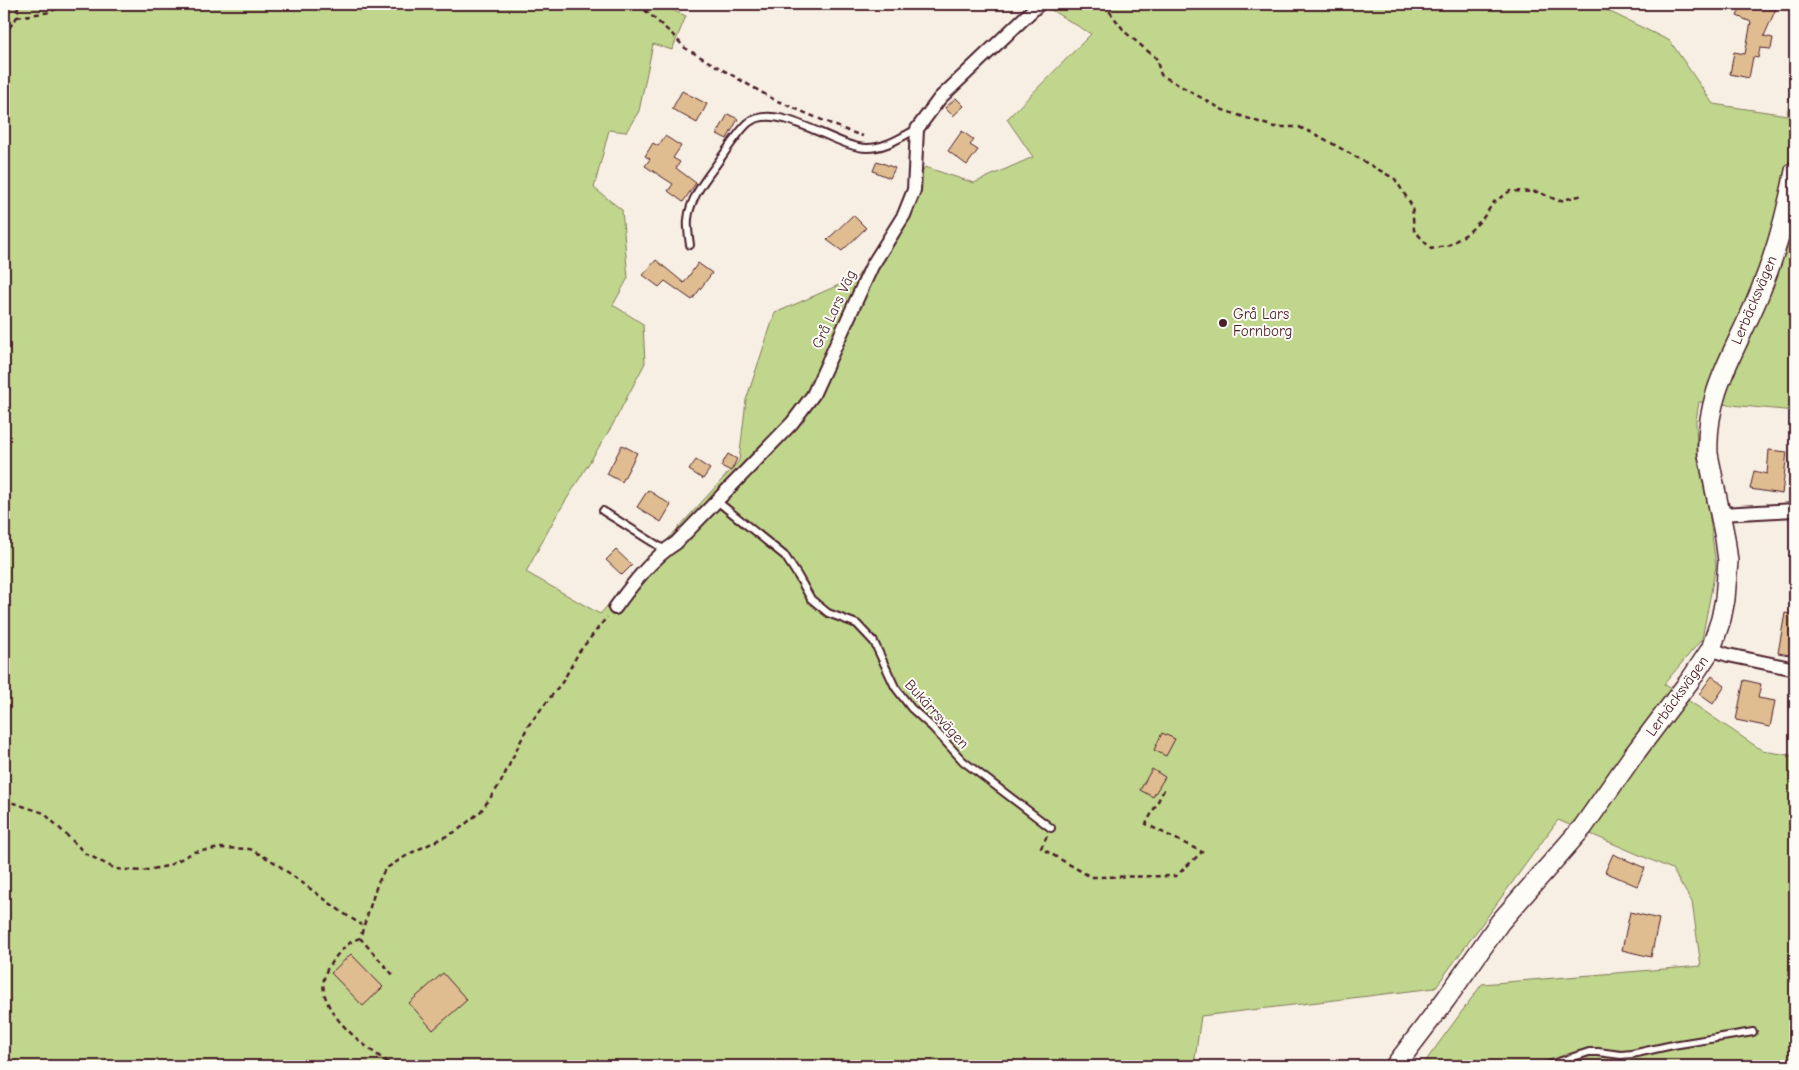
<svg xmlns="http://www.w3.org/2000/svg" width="1799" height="1070" font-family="'Comic Neue',sans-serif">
  <rect width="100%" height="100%" fill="#f7efe3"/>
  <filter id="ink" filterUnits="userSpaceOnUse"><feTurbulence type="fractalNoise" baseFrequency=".02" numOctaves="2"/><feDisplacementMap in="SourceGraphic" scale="10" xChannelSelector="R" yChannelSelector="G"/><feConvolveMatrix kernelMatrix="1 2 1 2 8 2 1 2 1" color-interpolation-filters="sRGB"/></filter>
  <g filter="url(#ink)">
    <path fill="#bfd68c" stroke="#847a5c" d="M4,4H659L686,16L672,50L653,44L639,111L626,132L609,130L594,188L622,210L628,278L613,305L643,324L645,363L612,426L555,518L526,572L600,614L739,461L746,400L775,313L857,277L905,204L925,167L974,183L1033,157L1007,119L1091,34L1041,4H1594L1670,41L1713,104L1787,115L1795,64V411L1699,402L1696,421L1697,455L1709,512L1716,566L1702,639L1664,684L1763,751L1795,756V1066H1422L1482,984L1701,966L1692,902L1672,869L1558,820L1435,988L1201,1016L1194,1066H4V25L5,22Z"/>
    <path fill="#e0bc91" stroke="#4a1f2b" d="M1742,4H1778L1764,36L1773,38L1771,49L1760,48L1758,58L1753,57L1749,78L1730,74L1734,52L1745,54L1751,22L1737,16Z
      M682,91L707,104L697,123L672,109Z
      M956,98L964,106L953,116L945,108Z
      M728,114L738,119L727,139L717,134Z
      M962,131L974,140L970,145L978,150L967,165L948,151Z
      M665,136L681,146L673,158L680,162L676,168L696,183L683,202L668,191L673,184L645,166L650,159L645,156L653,143L658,146Z
      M877,161L895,168L890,178L873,171Z
      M853,215L866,228L842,251L827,240Z
      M656,260L684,283L698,263L712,273L692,300L665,281L659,287L643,275Z
      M622,445L637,453L622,482L607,474Z
      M1769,450L1787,452L1782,494L1750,489L1754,471L1767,474Z
      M728,454L737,459L731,471L721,466Z
      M696,460L710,469L703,479L689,470Z
      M648,490L671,505L661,522L637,507Z
      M616,550L632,565L622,575L606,560Z
      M1785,613L1795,615V656L1778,653Z
      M1712,676L1725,686L1713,704L1699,694Z
      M1744,680L1761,684L1758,698L1775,701L1770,727L1736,720Z
      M1162,733L1175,739L1166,756L1154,750Z
      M1152,769L1165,777L1153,797L1140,790Z
      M1613,854L1645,868L1637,886L1605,872Z
      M1630,912L1659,919L1651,957L1622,950Z
      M351,954L383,987L363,1006L331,973Z
      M443,973L467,1000L433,1030L409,1003Z"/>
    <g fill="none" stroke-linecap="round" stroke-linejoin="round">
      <g stroke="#4a1f2b" stroke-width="10">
        <path id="lane" d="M690,245C689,237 687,227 688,219C690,199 704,181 716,165C724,154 738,132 748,123C778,100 836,148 867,148C886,148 901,137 917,129
          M717,501L785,556L798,576L811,599L828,613L857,624L874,642L895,687L911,708L932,727L963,761L1051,828
          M603,511L665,550
          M1546,1066L1589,1052H1598L1621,1055L1632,1054L1673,1045L1753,1032"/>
      </g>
      <g stroke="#4a1f2b" stroke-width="16">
        <path id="street" d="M1721,514L1795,510
          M615,608C631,586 653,557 676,543L792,423L813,395L872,266L904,215L914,190L917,129L940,98L1039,4
          M1711,649L1728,655L1795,669"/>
      </g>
      <g stroke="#4a1f2b" stroke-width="22">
        <path id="secondary" d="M1395,1066L1446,999L1500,922L1583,827L1632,757L1691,679L1711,649L1721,619L1725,599L1728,561L1725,538L1708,454C1705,390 1738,348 1760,292C1776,253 1787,212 1795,171"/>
      </g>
      <path stroke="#4a1f2b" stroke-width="2.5" stroke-dasharray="5 4" stroke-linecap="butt" d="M638,4L672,34L685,48L775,100L848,131L863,136
        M1104,4L1125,32L1156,58L1161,75L1223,110L1274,127H1299L1319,136L1395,179L1412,206L1414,230L1431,249L1449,245L1468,233L1483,218L1494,202L1510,191L1538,192L1559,201L1583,195
        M17,17L50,12L64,4
        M4,35L17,17L18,4
        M4,800L44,813L86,854L116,869L142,871L168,866L194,852L221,848L250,849L274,862L346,915L362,925
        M1047,836L1041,848L1091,877L1176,876L1202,852L1146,824L1165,788
        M360,938C348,942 342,949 334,959C298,1001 363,1045 393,1066
        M393,975L360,938L377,885L385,869L411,853L457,831L481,811L500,784L528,726L563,681L579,652L607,617"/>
      <use href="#lane" stroke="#fdfcf7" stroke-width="6"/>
      <use href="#street" stroke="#fdfcf7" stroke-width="12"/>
      <use href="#secondary" stroke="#fdfcf7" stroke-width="19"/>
    </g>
  </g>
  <circle fill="#4a1f2b" stroke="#fdfcf7" stroke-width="2" cx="1223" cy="323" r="5"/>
  <g text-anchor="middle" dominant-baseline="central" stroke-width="4" stroke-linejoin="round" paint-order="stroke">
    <g font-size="15" fill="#4a1f2b" stroke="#fdfcf7">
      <text transform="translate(1754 300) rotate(-67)">Lerbäcksvägen</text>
      <text transform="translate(834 309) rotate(-65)">Grå Lars Väg</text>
      <text transform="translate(1677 696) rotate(-54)">Lerbäcksvägen</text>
      <text transform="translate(937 714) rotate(48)">Bukärrsvägen</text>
    </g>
    <g font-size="15" fill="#4a1f2b" stroke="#fdfcf7" text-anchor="start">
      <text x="1233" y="314">Grå Lars<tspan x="1233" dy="17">Fornborg</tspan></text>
    </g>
  </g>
  <rect width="1799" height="1070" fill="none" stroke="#fdfcf7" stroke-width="20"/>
  <rect x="10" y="10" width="1779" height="1050" fill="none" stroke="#4a1f2b" stroke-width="2" filter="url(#ink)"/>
</svg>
